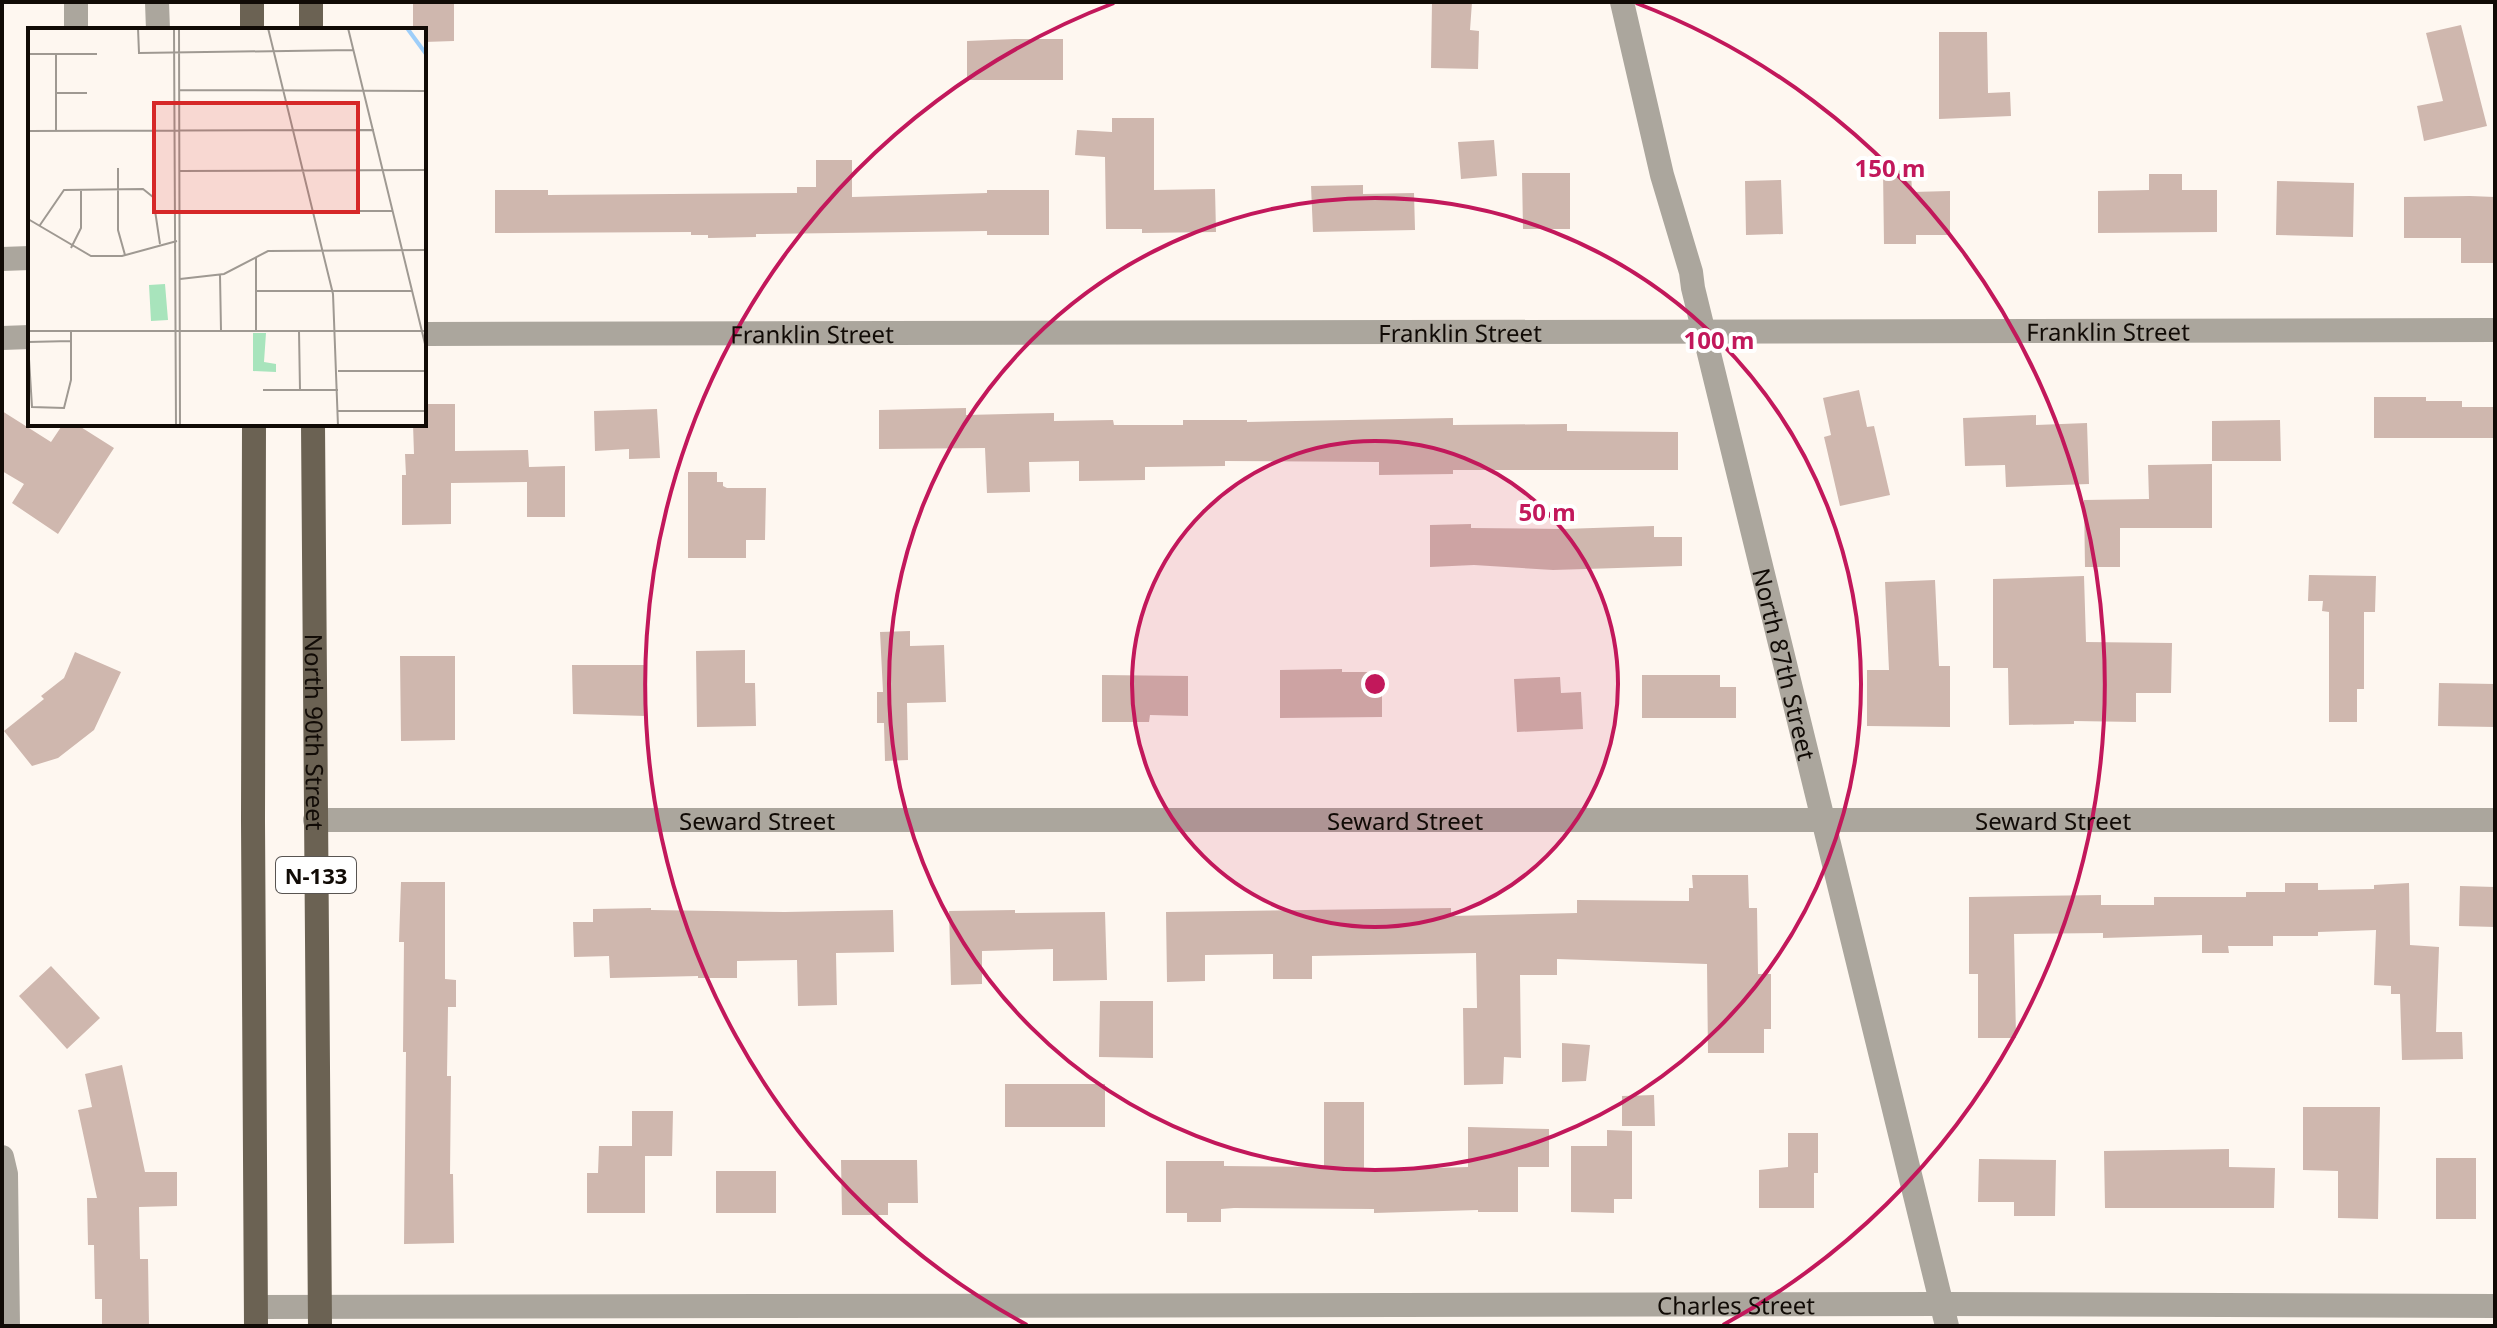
<svg xmlns="http://www.w3.org/2000/svg" width="2497" height="1328" font-family="'Noto Sans',sans-serif">
  <rect width="100%" height="100%" fill="#fef7f0"/>
  <path fill="#cfb7ae" d="M413,2L454,3V41L424,42V30H413Z
    M1432,2H1472L1470,30L1479,31L1478,69L1431,68Z
    M2461,25L2487,126L2424,141L2417,106L2443,101L2426,33Z
    M1939,32H1987L1988,93L2010,92L2011,116L1939,119Z
    M1015,39H1063V80H967V41Z
    M1112,118H1154V190L1215,189L1216,232L1142,233V229H1106L1105,157L1075,155L1077,130L1112,132Z
    M1494,140L1497,176L1461,179L1458,142Z
    M816,160H852V197L987,193V190H1049V235H987V231L756,234V237L708,238V235H691V232L495,233V190H548V195L797,193V187H816Z
    M1911,170L1912,192L1950,191V235H1916V244H1884L1883,171Z
    M1522,173H1570V229H1523Z
    M2149,174H2182V190H2217V232L2098,233V191L2149,190Z
    M1781,180L1783,234L1746,235L1745,181Z
    M2277,181L2354,183L2353,237L2276,235Z
    M1363,185V194L1414,193L1415,230L1313,232L1311,186Z
    M2470,196L2495,197V263H2461V238H2404V197Z
    M1859,390L1867,427L1874,426L1890,495L1840,506L1824,437L1831,435L1823,398Z
    M2374,397H2426V401H2462V407H2495V438H2374Z
    M424,404H455V451L528,450L529,467L565,466V517H527V482L451,483V524L402,525V475H406L405,454H414L413,424H424Z
    M966,408V415L1054,413V421L1113,420L1114,425H1183V420H1247V422L1453,418V425L1567,424V431L1678,432V470H1453V474L1379,475V462L1225,461V466L1145,467V480L1079,481V461L1029,462L1030,492L987,493L985,448L879,449V410Z
    M657,409L660,458L629,459V449L595,451L594,411Z
    M2,411L51,442L63,424H76L114,448L58,534L12,503L24,484L2,471Z
    M2036,415V425L2087,423L2089,484L2006,487L2005,465L1965,466L1963,418Z
    M2280,420L2281,461H2212V421Z
    M2212,464V528H2120V567H2085L2084,500L2149,499L2148,465Z
    M688,472H717V482H723V486L727,488H766L765,540H746V558H688Z
    M1471,524V528L1563,529L1654,526V537H1682V566L1553,570L1474,565L1430,567V525Z
    M2309,575L2376,576L2375,612H2364V689H2357V722H2329V612L2322,611L2323,601H2308Z
    M2084,576L2086,642L2172,643L2171,693H2136V722L2074,721V724L2009,725L2008,668H1993V579Z
    M1935,580L1939,666H1950V727L1867,726V670H1889L1885,582Z
    M910,631V646L944,645L946,702L907,703L908,760L885,761L884,723H877V692H883L880,632Z
    M745,650V683H755L756,726L697,727L696,651Z
    M75,652L121,672L94,730L58,758L32,766L4,731L44,699L41,696L64,678Z
    M400,656H455V740L401,741Z
    M572,665H647V716L573,714Z
    M1342,669V672H1382V717L1280,718V670Z
    M1102,675L1188,676V716L1150,715L1149,722H1102Z
    M1642,675H1720V687H1736V718H1642Z
    M1560,677L1561,693L1581,692L1583,729L1517,732L1514,679Z
    M2439,683L2495,684V727L2438,726Z
    M1692,875H1748L1749,908H1757L1758,974H1771V1029H1764V1053H1708L1707,964L1557,959V975H1520L1521,1058L1504,1057L1503,1084L1464,1085L1463,1008H1477L1476,953L1312,956V979H1273V954L1205,955V981L1167,982L1166,912L1451,908V916L1577,913V900L1689,901V888H1693Z
    M401,882H445V979L456,980V1007H448L447,1076H451L450,1174H453L454,1243L404,1244L406,1052H403L404,942H399Z
    M2285,883H2318V890L2374,889V885L2409,883L2410,945L2439,947L2436,1032H2462L2463,1059L2402,1060L2400,994H2391V986L2374,985L2376,930L2318,932V936H2273V946H2228L2229,953H2202V935L2103,938V933L2014,934L2016,1038H1978V974H1969V897L2101,895V905H2154V897H2246V892H2285Z
    M2460,886L2495,887V927L2459,926Z
    M651,908V910L785,912L893,910L894,952L836,953L837,1005L798,1006L797,960L737,961V978H698V976L610,978L609,956L574,957L573,922H593V909Z
    M1015,910V913L1105,912L1107,980L1053,981V949L982,951V984L951,985L949,911Z
    M51,966L100,1018L67,1049L19,996Z
    M1100,1001H1153V1058L1099,1057Z
    M1562,1043L1590,1045L1586,1081L1562,1082Z
    M122,1065L145,1172H177V1206L139,1207L140,1259H148L149,1326H102V1299H95L94,1245H88L87,1198H97L78,1110L92,1107L85,1074Z
    M1005,1084H1105V1127H1005Z
    M1654,1095L1655,1126H1622V1096Z
    M1324,1102H1364V1170L1468,1167V1127L1549,1129V1167H1518V1212H1478V1210L1374,1213V1209L1234,1208L1221,1209V1222H1187V1213H1166V1161H1224V1166L1324,1167Z
    M2303,1107H2380L2378,1219L2338,1218V1171L2303,1170Z
    M632,1111H673L672,1156H645V1213H587V1173H598L599,1146H632Z
    M1607,1130L1632,1131V1199H1614V1213L1571,1212V1146H1607Z
    M1788,1133H1818V1173H1814V1208H1759V1170L1788,1167Z
    M2229,1149V1167L2275,1168L2274,1208H2105L2104,1151Z
    M2436,1158H2476V1219H2436Z
    M1979,1159L2056,1160L2055,1216H2014V1202H1978Z
    M841,1160H917L918,1203H888V1215H842Z
    M716,1171H776V1213H716Z"/>
  <g fill="none" stroke-linecap="round" stroke-linejoin="round">
    <g stroke="#aba69d" stroke-width="24">
      <path d="M76,2V30"/>
      <path d="M157,2L158,30"/>
      <path id="s1" d="M1622,2L1662,175L1691,272L1693,288L1947,1326"/>
      <path d="M2,259L30,258"/>
      <path id="s2" d="M424,334L2495,330"/>
      <path d="M2,338L30,337"/>
      <path id="s3" d="M315,820H2495"/>
      <path d="M2,1157L6,1174L8,1326"/>
      <path id="s4" d="M256,1307L1941,1304L2495,1306"/>
    </g>
    <g stroke="#6b6253" stroke-width="24">
      <path d="M252,2V30"/>
      <path d="M311,2V30"/>
      <path d="M254,424L253,821L256,1326"/>
      <path id="s5" d="M313,424L320,1326"/>
    </g>
  </g>
  <circle cx="1375" cy="684" r="243" fill="#c2185b" fill-opacity=".12"/>
  <g fill="none" stroke="#c2185b" stroke-width="4">
    <circle cx="1375" cy="684" r="243"/>
    <circle cx="1375" cy="684" r="486"/>
    <path d="M1027 1325A729 729 0 0 1 1114 3M1636 3A729 729 0 0 1 1723 1325"/>
  </g>
  <g text-anchor="middle" dominant-baseline="central" stroke-width="8" stroke-linejoin="round" paint-order="stroke">
    <rect fill="#fff" stroke="#585451" stroke-width="2" x="276" y="857" width="80" height="36" rx="6"/>
    <g font-size="22" font-weight="bold" fill="#110b06">
      <text x="316" y="875">N-133</text>
    </g>
    <g font-size="24" fill="#110b06" stroke="#fff">
      <text stroke="none"><textPath href="#s2" startOffset="1684">Franklin Street</textPath></text>
      <text stroke="none"><textPath href="#s2" startOffset="388">Franklin Street</textPath></text>
      <text stroke="none"><textPath href="#s2" startOffset="1036">Franklin Street</textPath></text>
      <text stroke="none"><textPath href="#s1" startOffset="682">North 87th Street</textPath></text>
      <text stroke="none"><textPath href="#s5" startOffset="308">North 90th Street</textPath></text>
      <text stroke="none"><textPath href="#s3" startOffset="1090">Seward Street</textPath></text>
      <text stroke="none"><textPath href="#s3" startOffset="1738">Seward Street</textPath></text>
      <text stroke="none"><textPath href="#s3" startOffset="442">Seward Street</textPath></text>
      <text stroke="none"><textPath href="#s4" startOffset="1480">Charles Street</textPath></text>
    </g>
  </g>
  <g transform="translate(28 28)">
    <rect width="398" height="398" fill="#fef7f0"/>
    <path d="M137,256L140,292L123,293L121,257ZM225,305H238L236,334L248,336V344L225,343Z" fill="#a8e4bc"/>
    <path fill="none" stroke="#9ecef9" stroke-width="4" d="M379,0L398,26"/>
    <path fill="none" stroke="#9f9992" stroke-width="2" d="M110,0L111,25L325,22M146,0L148,398M151,0L152,398M240,0L305,266L310,398M320,0L398,320M0,26H69M28,26V103M152,62L398,63M28,65H59M0,103L346,102M90,140V202L97,227M152,143L398,142M151,183H365M0,191L63,228H94L149,213M12,197L36,162L115,161L125,169L132,216M43,220L53,200V161M228,229V303M192,247L193,303M152,251L196,246L240,223L398,222M228,263H384M0,303H398M271,303L272,362M0,314L43,313M0,315L4,379L36,380L43,352V303M310,343H398M235,362H310M310,383H398"/>
    <path fill="#d62828" fill-opacity="0.15" stroke="#d62828" stroke-width="4" d="M126,75H330V184H126Z"/>
    <rect width="398" height="398" fill="none" stroke="#110b06" stroke-width="4"/>
  </g>
  <circle cx="1375" cy="684" r="12" fill="#c2185b" stroke="#fff" stroke-width="4"/>
  <g font-size="24" text-anchor="middle" font-weight="bold" fill="#c2185b" stroke="#fff" stroke-width="8" stroke-linejoin="round" paint-order="stroke">
    <text x="1890" y="177">150 m</text>
    <text x="1719" y="349">100 m</text>
    <text x="1547" y="521">50 m</text>
  </g>
  <rect width="2497" height="1328" fill="none" stroke="#110b06" stroke-width="8"/>
</svg>
